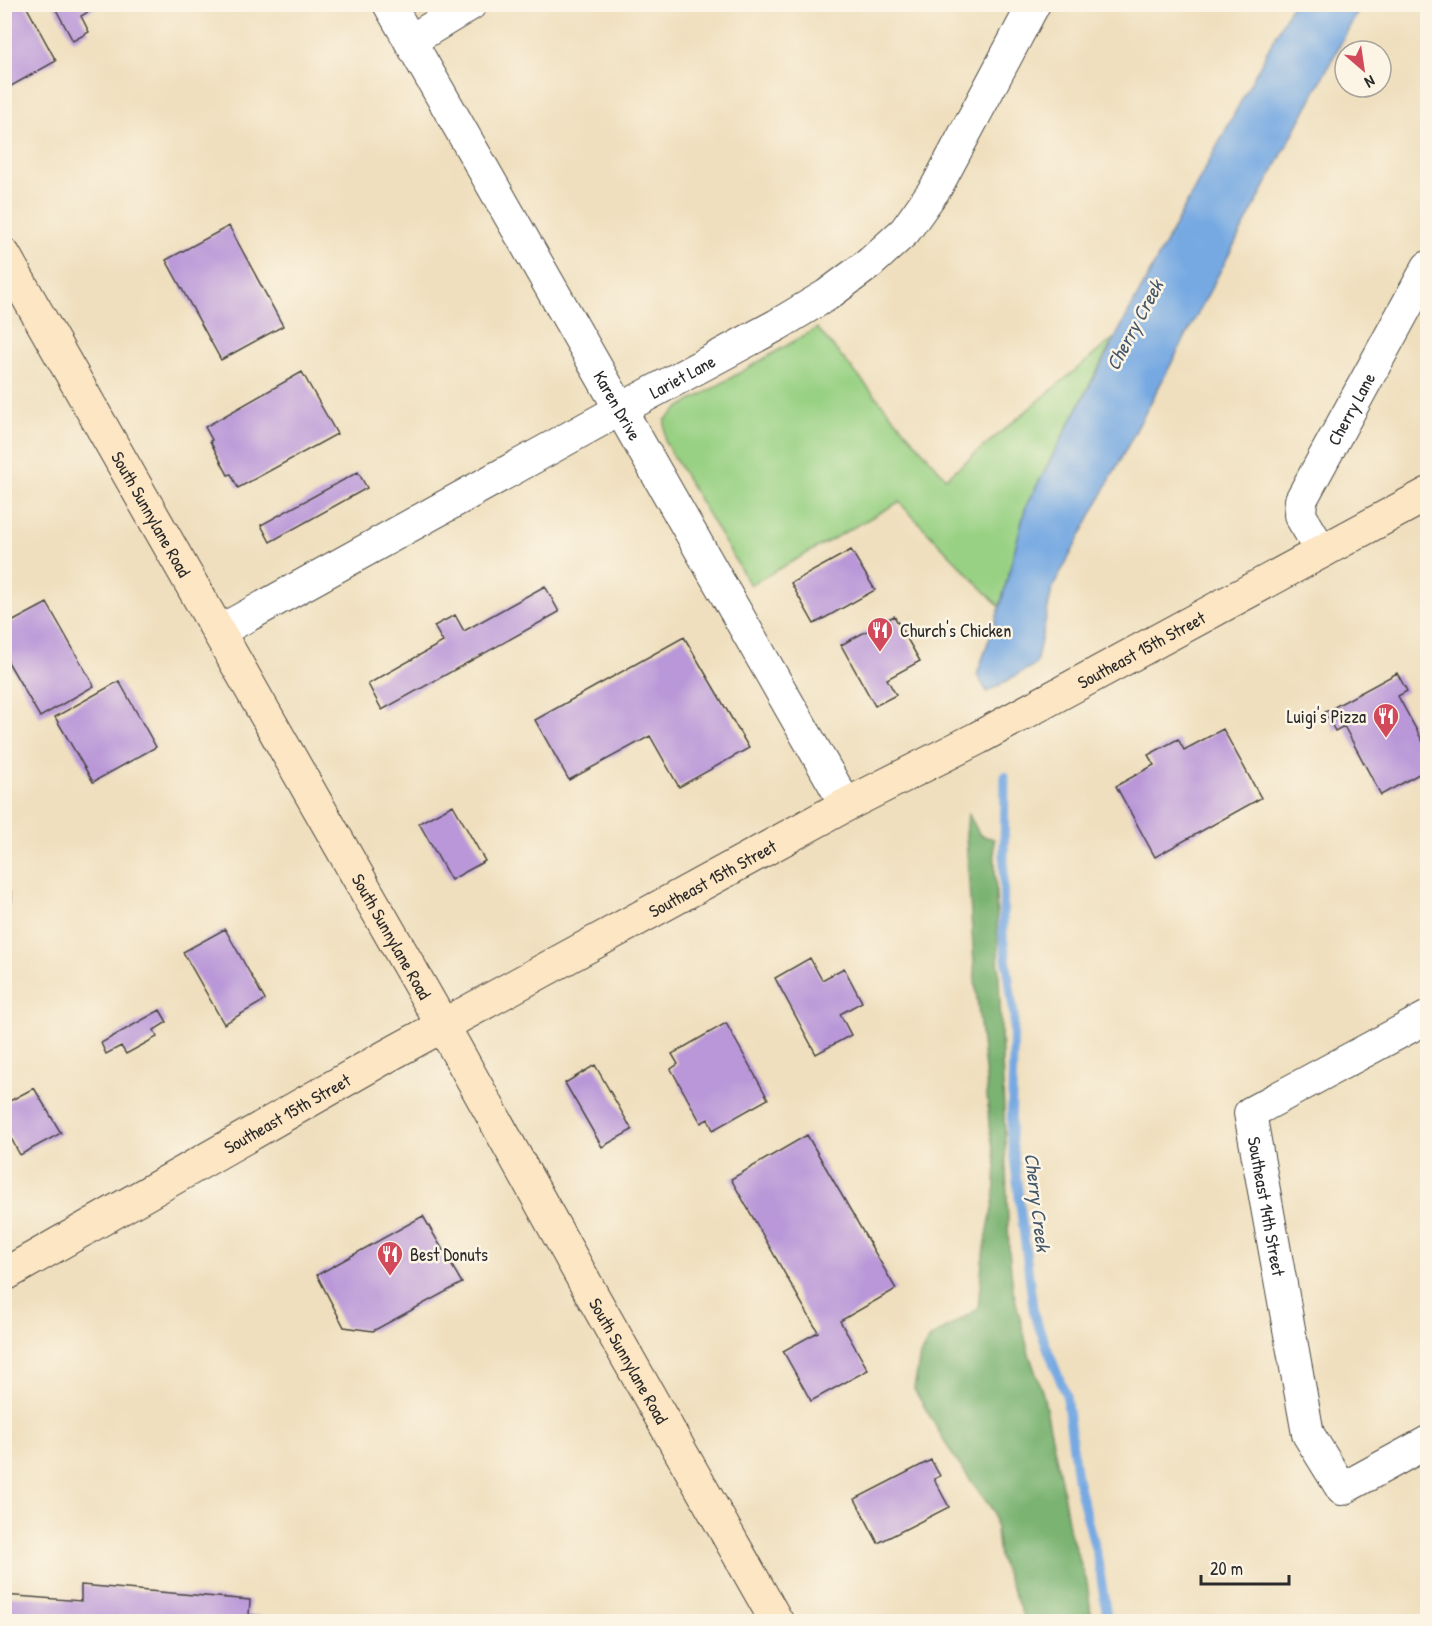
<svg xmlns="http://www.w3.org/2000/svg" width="1432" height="1626" font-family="'Patrick Hand',sans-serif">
  <rect width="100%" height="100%" fill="#fcf5e5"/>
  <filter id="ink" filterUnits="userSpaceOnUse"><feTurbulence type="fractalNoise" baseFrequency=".0167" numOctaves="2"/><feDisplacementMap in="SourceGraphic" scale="12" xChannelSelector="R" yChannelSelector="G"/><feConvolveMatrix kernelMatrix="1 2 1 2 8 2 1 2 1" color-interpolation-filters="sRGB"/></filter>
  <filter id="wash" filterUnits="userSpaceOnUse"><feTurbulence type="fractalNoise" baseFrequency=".008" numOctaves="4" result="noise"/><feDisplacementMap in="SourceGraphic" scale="24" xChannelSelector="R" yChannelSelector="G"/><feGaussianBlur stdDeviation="1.35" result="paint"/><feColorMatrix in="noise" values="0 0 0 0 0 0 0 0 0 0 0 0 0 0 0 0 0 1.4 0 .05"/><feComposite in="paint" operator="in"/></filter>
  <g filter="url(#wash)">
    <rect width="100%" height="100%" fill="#efdfbe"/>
    <path fill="#99d184" stroke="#627e58" stroke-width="1.5" d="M817,328L946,478L1114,338L1026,506L1000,607L899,502L750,585L665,442V420L682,406Z"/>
    <path fill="#7ab372" stroke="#526f4e" stroke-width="1.5" d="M968,813L980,835L994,839L1009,1250L1013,1290L1029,1354L1043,1394L1061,1481L1070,1533L1087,1582L1092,1621H1025L999,1557L994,1512L955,1459L914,1389L920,1355L930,1338L978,1309L982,1262L994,1198L996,1166L989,1125L986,1078L975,980L966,835Z"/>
    <path fill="#76a9e2" stroke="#506a86" stroke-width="1.5" d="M1292,5H1361L1052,589L1036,664L987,692L977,675L1000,607L1026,506Z"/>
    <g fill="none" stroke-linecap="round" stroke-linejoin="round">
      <path stroke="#76a9e2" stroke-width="9" d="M1005,776L1003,936L1014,1016L1011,1134L1034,1315L1066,1395L1077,1479L1098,1560L1108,1622"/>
    </g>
    <g id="blocks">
      <path fill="#b997d8" d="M4,4H25L56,61L4,90Z
        M53,4H102L81,16L89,32L73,41Z
        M229,226L283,326L221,360L166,260Z
        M302,372L337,434L238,488L231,474L228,475L210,441L212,440L205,427Z
        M358,472L367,488L270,542L261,525Z
        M851,550L875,590L814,624L791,583Z
        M545,586L559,612L382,710L368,684L443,642L434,626L455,615L464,631Z
        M47,603L94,686L40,717L4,655V626Z
        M894,616L920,661L887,679L896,695L875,706L841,645Z
        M684,637L749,748L679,787L650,736L569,780L535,720Z
        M1397,673L1407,691L1398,696L1428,751V769L1381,795L1344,726L1335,731L1325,712Z
        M119,681L156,747L93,782L55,717Z
        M1223,729L1261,798L1155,857L1116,786L1154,765L1148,755L1178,739L1184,750Z
        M453,805L485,861L451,880L419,823Z
        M225,929L265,1000L224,1024L183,952Z
        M810,958L822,980L844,968L862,1002L840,1014L851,1035L816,1054L775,978Z
        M160,1010L167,1022L154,1030L157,1037L126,1054L121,1046L106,1054L101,1043Z
        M726,1023L768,1099L713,1130L708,1119L701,1123L671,1069L678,1064L672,1054Z
        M595,1065L632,1130L602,1147L565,1083Z
        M34,1088L61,1133L20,1155L4,1125V1104Z
        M807,1135L896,1289L840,1321L868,1370L811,1401L783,1351L818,1332L731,1179Z
        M423,1216L462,1283L373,1331L344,1327L317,1275Z
        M931,1460L940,1476L934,1479L949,1507L878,1543L855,1499Z
        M81,1585L250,1600L249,1615L320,1620V1622H4V1595L81,1601Z"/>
    </g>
  </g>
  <g filter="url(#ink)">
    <use href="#blocks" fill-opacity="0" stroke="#484641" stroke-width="1.5"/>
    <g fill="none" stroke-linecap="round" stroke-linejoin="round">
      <g stroke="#484641" stroke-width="17">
        <path id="lane" d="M4,895V901"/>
      </g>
      <g stroke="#484641" stroke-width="34">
        <g id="street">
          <path id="s1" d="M389,4L846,805"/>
          <path d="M410,41L471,4"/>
          <path id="s2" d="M1322,552L1300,515L1301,500L1428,267"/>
          <path id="s3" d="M218,632L621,409L777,325L827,295L870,263L905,231L937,186L1034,4"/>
          <path id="s4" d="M1428,1017L1250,1113L1308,1434L1342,1489L1428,1442"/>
        </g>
      </g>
      <g stroke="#484641" stroke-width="35">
        <g id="secondary">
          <path id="s5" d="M4,255L443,1026L592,1295L777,1622"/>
          <path id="s6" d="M4,1275L387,1056L846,805L978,738L1428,494"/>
        </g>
      </g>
      <use href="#lane" stroke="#fff" stroke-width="15"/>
      <use href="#street" stroke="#fff" stroke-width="32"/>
      <use href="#secondary" stroke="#fce6c4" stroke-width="33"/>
    </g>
  </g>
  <defs>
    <g id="restaurant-pin" transform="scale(1.35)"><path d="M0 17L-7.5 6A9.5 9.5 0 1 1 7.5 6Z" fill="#d1495b" stroke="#fcf5e5"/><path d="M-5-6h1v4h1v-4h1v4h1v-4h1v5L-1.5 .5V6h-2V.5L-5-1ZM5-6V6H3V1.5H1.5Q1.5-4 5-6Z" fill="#fff"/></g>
  </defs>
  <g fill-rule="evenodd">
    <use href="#restaurant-pin" x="880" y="630"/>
    <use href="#restaurant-pin" x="1386" y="716"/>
    <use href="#restaurant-pin" x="390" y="1254"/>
  </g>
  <g text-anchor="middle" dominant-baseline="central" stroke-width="5" stroke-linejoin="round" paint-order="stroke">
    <g font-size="18" fill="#2b2b2b" stroke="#fcf5e5">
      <text stroke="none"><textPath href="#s3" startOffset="530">Lariet Lane</textPath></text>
      <text stroke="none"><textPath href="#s1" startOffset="462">Karen Drive</textPath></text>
      <text stroke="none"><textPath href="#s2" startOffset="162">Cherry Lane</textPath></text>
      <text stroke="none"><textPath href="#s5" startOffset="298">South Sunnylane Road</textPath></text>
      <text stroke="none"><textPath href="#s6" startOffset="1298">Southeast 15th Street</textPath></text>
      <text stroke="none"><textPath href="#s6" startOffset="812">Southeast 15th Street</textPath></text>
      <text stroke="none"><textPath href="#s5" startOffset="784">South Sunnylane Road</textPath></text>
      <text stroke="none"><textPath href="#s6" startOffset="326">Southeast 15th Street</textPath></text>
      <text stroke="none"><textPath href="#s4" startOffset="297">Southeast 14th Street</textPath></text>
      <text stroke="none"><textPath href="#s5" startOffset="1270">South Sunnylane Road</textPath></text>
    </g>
    <g font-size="18" fill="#2b2b2b" stroke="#fcf5e5" text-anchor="start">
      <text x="900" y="630">Church's Chicken</text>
      <text x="1366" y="716" text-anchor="end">Luigi's Pizza</text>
      <text x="410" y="1254">Best Donuts</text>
    </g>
    <g font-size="20" font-style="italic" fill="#45576b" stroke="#fcf5e5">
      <text transform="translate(1134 325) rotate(-62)">Cherry Creek</text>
      <text transform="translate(1038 1202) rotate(83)">Cherry Creek</text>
    </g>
  </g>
  <rect width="1432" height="1626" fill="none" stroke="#fcf5e5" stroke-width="24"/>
  <g transform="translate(1363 69) rotate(151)"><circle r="28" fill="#fcf5e5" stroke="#a8a49b" stroke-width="1.5"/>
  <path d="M0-4.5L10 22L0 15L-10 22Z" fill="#d1495b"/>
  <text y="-9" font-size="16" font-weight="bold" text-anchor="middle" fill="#2b2b2b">N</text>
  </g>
  <path d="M1201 1575v9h88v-9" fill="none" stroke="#2b2b2b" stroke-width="3"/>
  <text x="1210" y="1575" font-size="18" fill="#2b2b2b" stroke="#fcf5e5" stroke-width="4.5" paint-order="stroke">20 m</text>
</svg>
